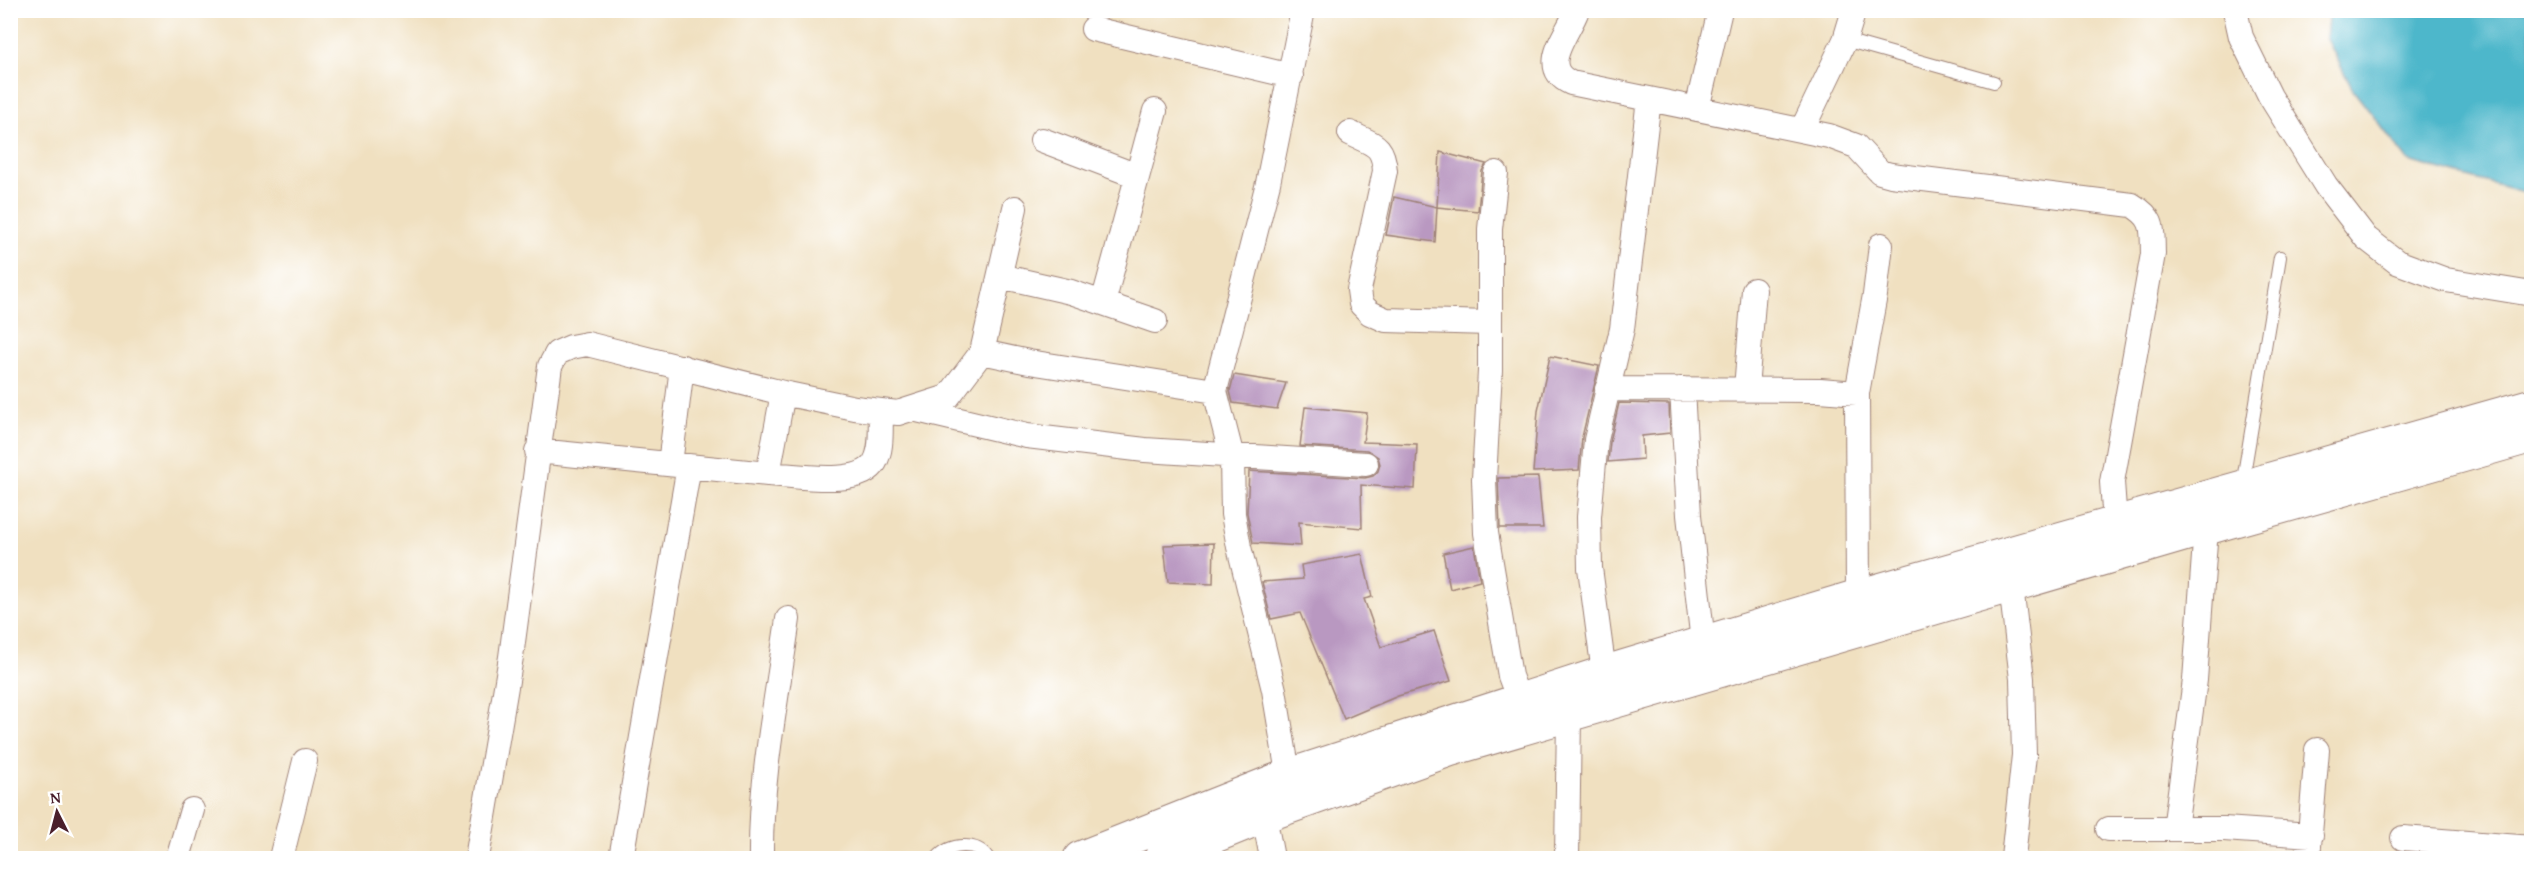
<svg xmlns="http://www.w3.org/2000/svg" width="2542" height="869" font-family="'Gentium Book Plus',serif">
  <rect width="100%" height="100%" fill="#fff"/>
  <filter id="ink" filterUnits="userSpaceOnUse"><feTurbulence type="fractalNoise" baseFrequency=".0167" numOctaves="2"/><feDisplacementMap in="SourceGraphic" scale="12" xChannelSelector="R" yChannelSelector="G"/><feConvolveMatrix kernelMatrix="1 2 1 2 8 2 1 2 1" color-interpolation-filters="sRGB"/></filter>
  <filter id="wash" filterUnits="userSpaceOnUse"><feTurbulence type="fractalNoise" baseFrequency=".008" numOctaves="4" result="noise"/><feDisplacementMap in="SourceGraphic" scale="24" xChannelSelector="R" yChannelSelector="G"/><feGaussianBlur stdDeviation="1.35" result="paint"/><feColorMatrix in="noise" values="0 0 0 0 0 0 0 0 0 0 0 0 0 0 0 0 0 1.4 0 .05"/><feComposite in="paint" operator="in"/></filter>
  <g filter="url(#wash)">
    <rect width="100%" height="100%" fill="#f0e0c0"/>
    <path fill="#4eb7cb" stroke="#4c6b7b" stroke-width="1.5" d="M2329,11H2531V194L2408,161L2353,90L2326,37Z"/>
    <g id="blocks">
      <path fill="#b998c1" d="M1440,152L1486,164L1482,171L1478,211L1437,207Z
        M1394,197L1437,207L1435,242L1386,235Z
        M1550,356L1599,366L1582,437L1579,470L1533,472L1538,411Z
        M1234,375L1286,383L1277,409L1233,403L1230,391Z
        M1619,403L1669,404L1670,433L1642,436L1643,459L1608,462L1610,442Z
        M1305,407L1367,413L1363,442L1417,444L1415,489L1361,485L1362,528L1299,522L1301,546L1253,543L1247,513L1249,471L1365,478L1373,476L1378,471L1380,464L1378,457L1367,450L1300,446Z
        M1538,477L1543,528H1500L1498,478Z
        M1214,543L1213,584L1168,582L1164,545Z
        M1474,546L1480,581L1450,589L1443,553Z
        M1362,554L1372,597L1364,599L1381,647L1434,631L1451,681L1398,696L1344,719L1300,613L1271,619L1262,582L1303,579L1301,565Z"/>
    </g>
  </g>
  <g filter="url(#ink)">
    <use href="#blocks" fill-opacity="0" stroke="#9d8076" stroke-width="1.5"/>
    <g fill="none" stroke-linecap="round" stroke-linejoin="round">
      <g stroke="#9d8076" stroke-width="14">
        <path id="service" d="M1845,40L1994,82
          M2242,486L2280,257
          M937,858C950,843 977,841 988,858"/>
      </g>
      <g stroke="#9d8076" stroke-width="26">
        <path id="minor" d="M1577,10C1568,35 1537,67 1571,83L1829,136L1856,146L1880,172L1891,175L2132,205C2156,219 2152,230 2153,254L2112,482L2115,523
          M2235,10L2241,37L2270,96L2326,186L2366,238L2397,262L2446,280L2532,294
          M1093,29L1291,76
          M1697,109L1720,10
          M1802,130L1845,40L1854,10
          M1350,133C1373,145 1383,143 1385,171L1359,290L1361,304L1370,313L1386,320L1489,323
          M1042,140L1137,176
          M1496,173L1490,229V371L1484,479L1486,533L1510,676L1519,700
          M1000,276L1071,292L1155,321
          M1103,303L1155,111
          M982,352L1015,208
          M1607,389L1820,390L1857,393
          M1682,389L1689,515L1703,643
          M1746,389L1754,290
          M913,409L1027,436L1145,450L1366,464
          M537,451L768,474L783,393
          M670,464L682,367
          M768,474C794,475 861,488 875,462C883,448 880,427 881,411
          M2011,586L2022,679L2024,755L2013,858
          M1858,596L1857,393L1875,295L1881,245
          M1604,673L1590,568L1589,517L1596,440L1622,329L1649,99
          M1291,791L1274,690L1239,547L1233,514L1232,457L1215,391L1268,183L1303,10
          M1264,816L1272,858
          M2108,829H2224L2311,835
          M2175,829L2195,680L2206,528
          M2403,838L2532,848
          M178,858L192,810
          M281,858L305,761
          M477,858L511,657L550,366L557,353L571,347L587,344L783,393L855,408L898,413L948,397L982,352L1029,362L1215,391
          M621,858L689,466
          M761,858C760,779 777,698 788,619
          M1567,858L1569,714
          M2308,858L2317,750"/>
      </g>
      <g stroke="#9d8076" stroke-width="35">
        <path id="primary" d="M1080,858L1287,776L1613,670L1858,596L2532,405
          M1161,858L1264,816L1449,750L2228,522L2532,436"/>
      </g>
      <use href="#service" stroke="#fff" stroke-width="12"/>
      <use href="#minor" stroke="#fff" stroke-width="24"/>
      <use href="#primary" stroke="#fff" stroke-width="33"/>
    </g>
  </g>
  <rect width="2542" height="869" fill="none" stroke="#fff" stroke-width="36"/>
  <g transform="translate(57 812) rotate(354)" stroke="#ffffff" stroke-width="4.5" paint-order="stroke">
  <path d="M0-4.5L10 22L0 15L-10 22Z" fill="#4a1f2b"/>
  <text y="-9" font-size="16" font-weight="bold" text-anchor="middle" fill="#4a1f2b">N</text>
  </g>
</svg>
